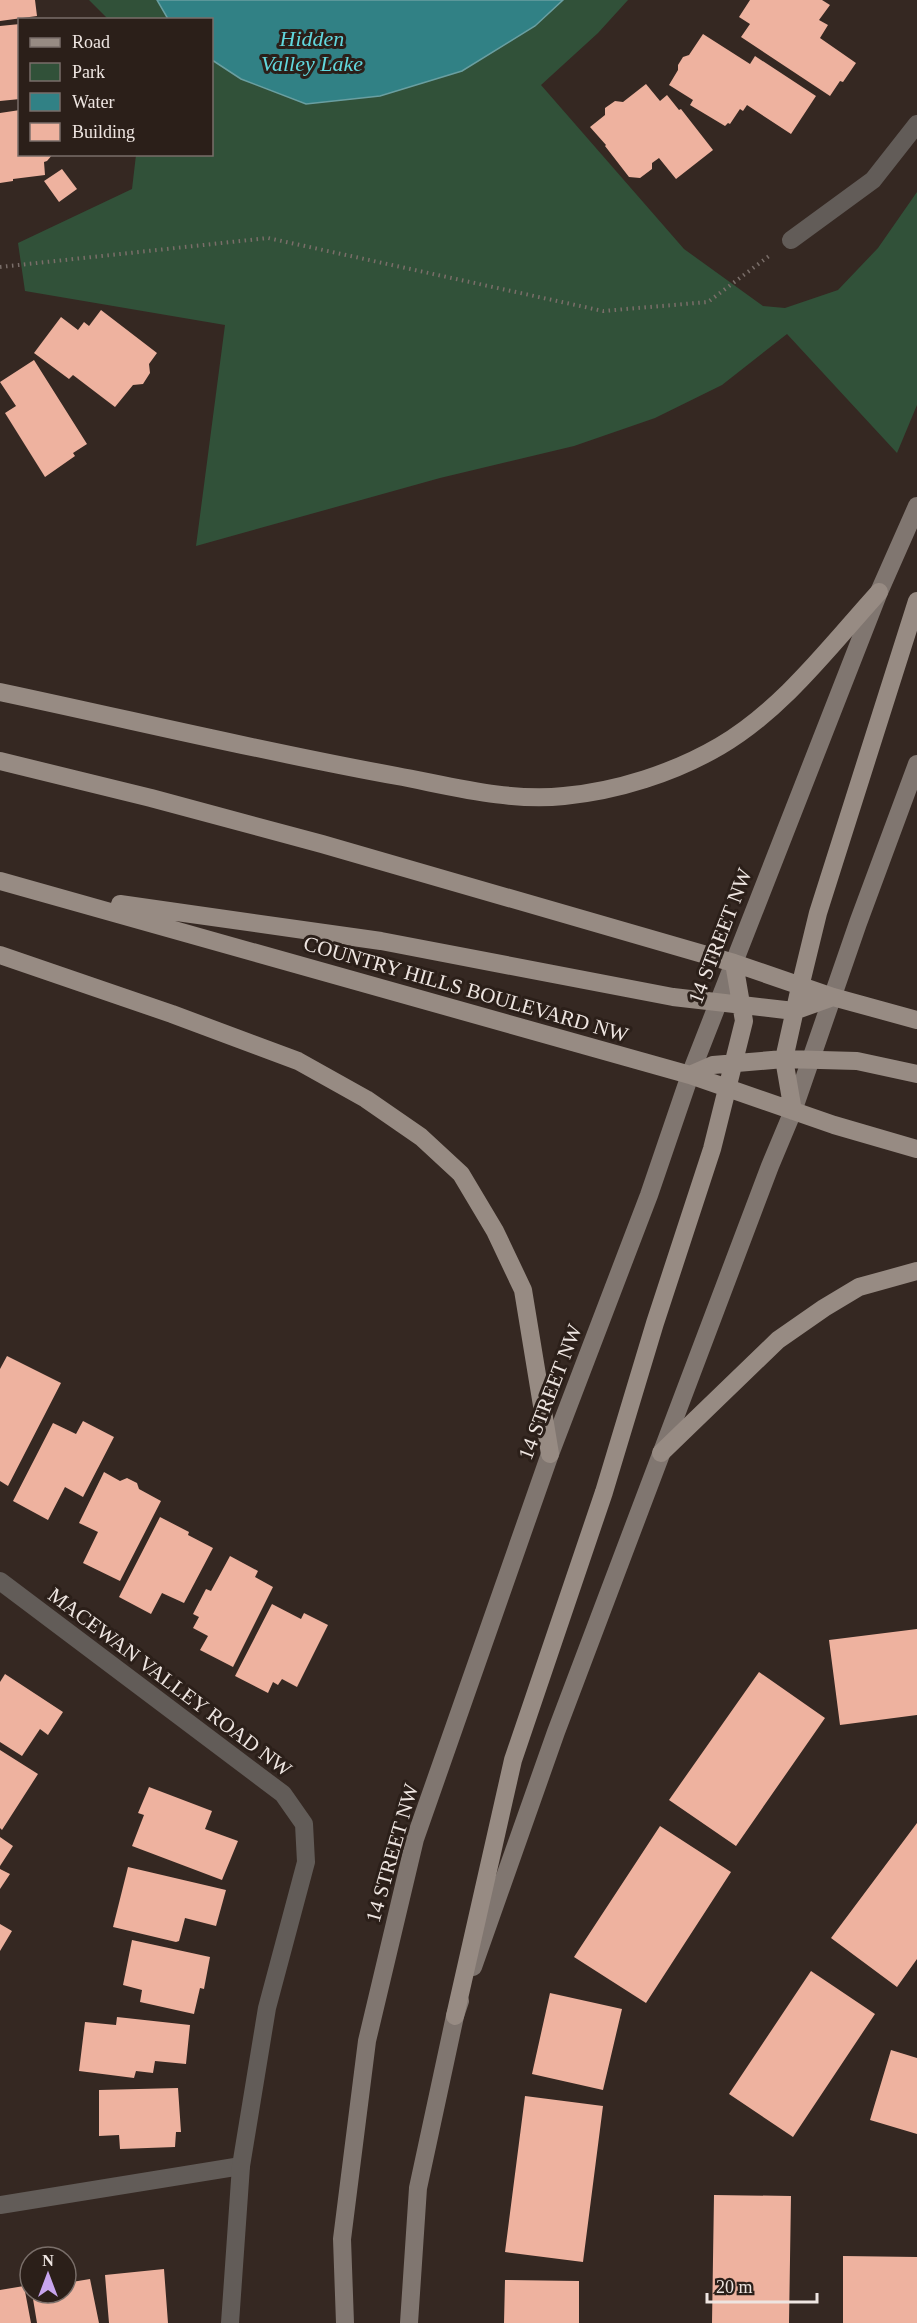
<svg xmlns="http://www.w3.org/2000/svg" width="917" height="2323" font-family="'Times New Roman',serif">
  <rect width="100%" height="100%" fill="#352822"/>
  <path fill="#315139" d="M89,0H628L598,33L541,85L684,249L763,306L785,308L838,290L878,248L917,192V405L897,453L787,334L722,385L655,418L574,446L440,478L196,546L225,325L25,291L18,243L132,189L136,155L212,154V20L108,19Z"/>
  <path fill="#318185" stroke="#6a9fa1" stroke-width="1.5" d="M157,0H563L535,26L462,71L380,96L306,104L241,79L212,60V20L168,19Z"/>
  <path fill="#eeb29f" d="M0,0H35L37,16L0,21Z
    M750,0H822L830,5L819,20L828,25L820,38L856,63L843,82L840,81L830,96L741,37L750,24L739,17Z
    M20,24V99L0,101V26Z
    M703,34L750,64L755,56L816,96L791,134L747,105L743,111L740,109L730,124L728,123L725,126L690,105L693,100L669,85L678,70V65L683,57L689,55Z
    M646,84L660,101L667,95L679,110L681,109L713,150L676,179L659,158L652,163V169L640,178L629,177L605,146L606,145L590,127L605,115V108L615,101L623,102Z
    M20,110V154H53L47,161L44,162L45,175L13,179V181L0,183V113Z
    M62,169L77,189L59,202L44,181Z
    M101,310L157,353L149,364L150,373L143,384L133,385L115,407L73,375L69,379L34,353L61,317L78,330L84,322L89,326Z
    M34,360L87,444L73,453L75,456L45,477L5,413L16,406L0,382Z
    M7,1356L61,1383L8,1486L0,1481V1369Z
    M83,1421L114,1437L83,1497L65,1487L48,1520L13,1501L53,1423L76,1434Z
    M104,1472L120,1481L127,1478L137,1483L139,1489L161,1501L120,1581L83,1563L98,1532L79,1523Z
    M160,1517L189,1532L188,1535L213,1548L184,1603L162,1593L151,1614L119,1597Z
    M230,1556L258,1571L255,1577L273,1587L233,1667L200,1650L208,1636L193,1628L199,1617L193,1614L206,1589L211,1591Z
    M272,1604L301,1619L304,1613L328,1625L297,1687L282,1679L278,1685L273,1682L268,1693L235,1676Z
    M917,1629V1715L840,1725L829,1640Z
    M759,1672L825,1718L736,1846L669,1800Z
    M5,1674L63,1712L48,1735L40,1729L22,1756L0,1742V1682Z
    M0,1750L38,1774L2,1830L0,1828Z
    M149,1787L212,1811L205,1829L238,1841L222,1880L132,1846L144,1815L138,1813Z
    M917,1823V1959L897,1987L831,1938Z
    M660,1826L731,1872L646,2003L574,1957Z
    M0,1837L13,1846L0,1866Z
    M128,1867L226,1890L216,1926L185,1918L179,1941L176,1942L113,1927Z
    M0,1869L10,1874L0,1889Z
    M0,1924L12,1931L0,1951Z
    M132,1940L210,1957L204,1989L200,1988L194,2014L140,2002L142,1990L123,1985Z
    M811,1971L875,2014L793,2137L729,2094Z
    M550,1993L622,2009L603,2090L532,2074Z
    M117,2017L190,2025L186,2064L155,2061L153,2073L136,2071L134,2078L79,2071L85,2022L116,2025Z
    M891,2050L917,2058V2134L870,2120Z
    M178,2088L181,2132H176L175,2147L120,2149L119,2135L99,2136V2090Z
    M525,2096L603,2106L583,2262L505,2252Z
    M714,2195L791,2196L789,2323H712Z
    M843,2256L917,2257V2323H843Z
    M164,2269L168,2323H109L105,2275Z
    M90,2279L99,2323H37L32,2293H66V2283Z
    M505,2280L579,2281V2323H504Z
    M24,2286L31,2323H0V2290Z"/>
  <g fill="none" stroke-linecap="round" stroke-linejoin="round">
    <path stroke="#7a6e69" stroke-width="4" stroke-dasharray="1.5 4.5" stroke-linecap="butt" d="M0,267L268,238L603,311L708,302L769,256"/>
    <path stroke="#625c58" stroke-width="18" d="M0,2205L241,2166"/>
    <path stroke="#625c58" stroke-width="18" d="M791,240L873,180L917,124
      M0,1581L283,1794L304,1824L306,1862L267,2008L241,2166L230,2323"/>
    <path stroke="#807670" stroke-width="18" d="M473,1967L556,1732L770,1166L793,1111L858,923L917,764
      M345,2323L342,2239L367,2041L415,1839L550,1454L649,1195L690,1075L879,592L917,506
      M409,2323L418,2188L455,2016L460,2001"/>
    <path stroke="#978b83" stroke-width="18" d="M0,692C132,720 264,752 397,776C451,786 509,802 564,796C617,791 674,773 720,746C783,709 830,646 879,592
      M0,761L151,798L322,844L734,963L833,997L917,1020
      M0,881L690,1075L834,1125L917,1149
      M120,904L381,941L673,997L794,1011L833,997
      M0,955L172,1014L298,1061L366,1099L421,1137L461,1174L495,1231L523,1290L550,1454
      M690,1075L713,1065L784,1059L857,1061L917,1074
      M793,1111L784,1059L800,987L818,913L917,601
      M661,1453L778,1340L824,1308L859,1287L917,1271
      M455,2016L513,1760L604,1492L655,1323L712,1149L744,1021L734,963"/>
  </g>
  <g text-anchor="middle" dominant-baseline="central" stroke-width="6" stroke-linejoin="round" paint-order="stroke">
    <g font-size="21" fill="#eee5e1" stroke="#2b1f19">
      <text transform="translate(720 936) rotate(-69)">14 STREET NW</text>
      <text transform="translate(466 989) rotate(16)">COUNTRY HILLS BOULEVARD NW</text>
      <text transform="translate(550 1392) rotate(-69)">14 STREET NW</text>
      <text transform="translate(170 1682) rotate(37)">MACEWAN VALLEY ROAD NW</text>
      <text transform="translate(392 1853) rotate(-74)">14 STREET NW</text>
    </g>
    <g font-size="22" font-style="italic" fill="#61d7dd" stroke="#2b1f19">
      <text x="312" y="38">Hidden<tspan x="312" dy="25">Valley Lake</tspan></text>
    </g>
  </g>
  <rect x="18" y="18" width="195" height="138" fill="#2b1f19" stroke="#796e69" stroke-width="1.5"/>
  <rect x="30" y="38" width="30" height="9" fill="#978b83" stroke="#796e69" stroke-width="1.5"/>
  <text x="72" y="48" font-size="18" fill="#eee5e1">Road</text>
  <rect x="30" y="63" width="30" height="18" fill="#315139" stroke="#796e69" stroke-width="1.5"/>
  <text x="72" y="78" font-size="18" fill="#eee5e1">Park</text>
  <rect x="30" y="93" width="30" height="18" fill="#318185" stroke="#796e69" stroke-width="1.5"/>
  <text x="72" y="108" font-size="18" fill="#eee5e1">Water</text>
  <rect x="30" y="123" width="30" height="18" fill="#eeb29f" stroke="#796e69" stroke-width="1.5"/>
  <text x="72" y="138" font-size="18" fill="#eee5e1">Building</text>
  <g transform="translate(48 2275)"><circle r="28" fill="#2b1f19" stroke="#796e69" stroke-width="1.5"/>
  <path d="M0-4.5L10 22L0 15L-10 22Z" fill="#c8a5ee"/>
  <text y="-9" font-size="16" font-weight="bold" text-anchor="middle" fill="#eee5e1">N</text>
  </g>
  <path d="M707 2293v9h110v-9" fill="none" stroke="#eee5e1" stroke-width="3"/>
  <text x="716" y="2293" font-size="18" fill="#eee5e1" stroke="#2b1f19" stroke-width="4.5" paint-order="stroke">20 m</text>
</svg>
